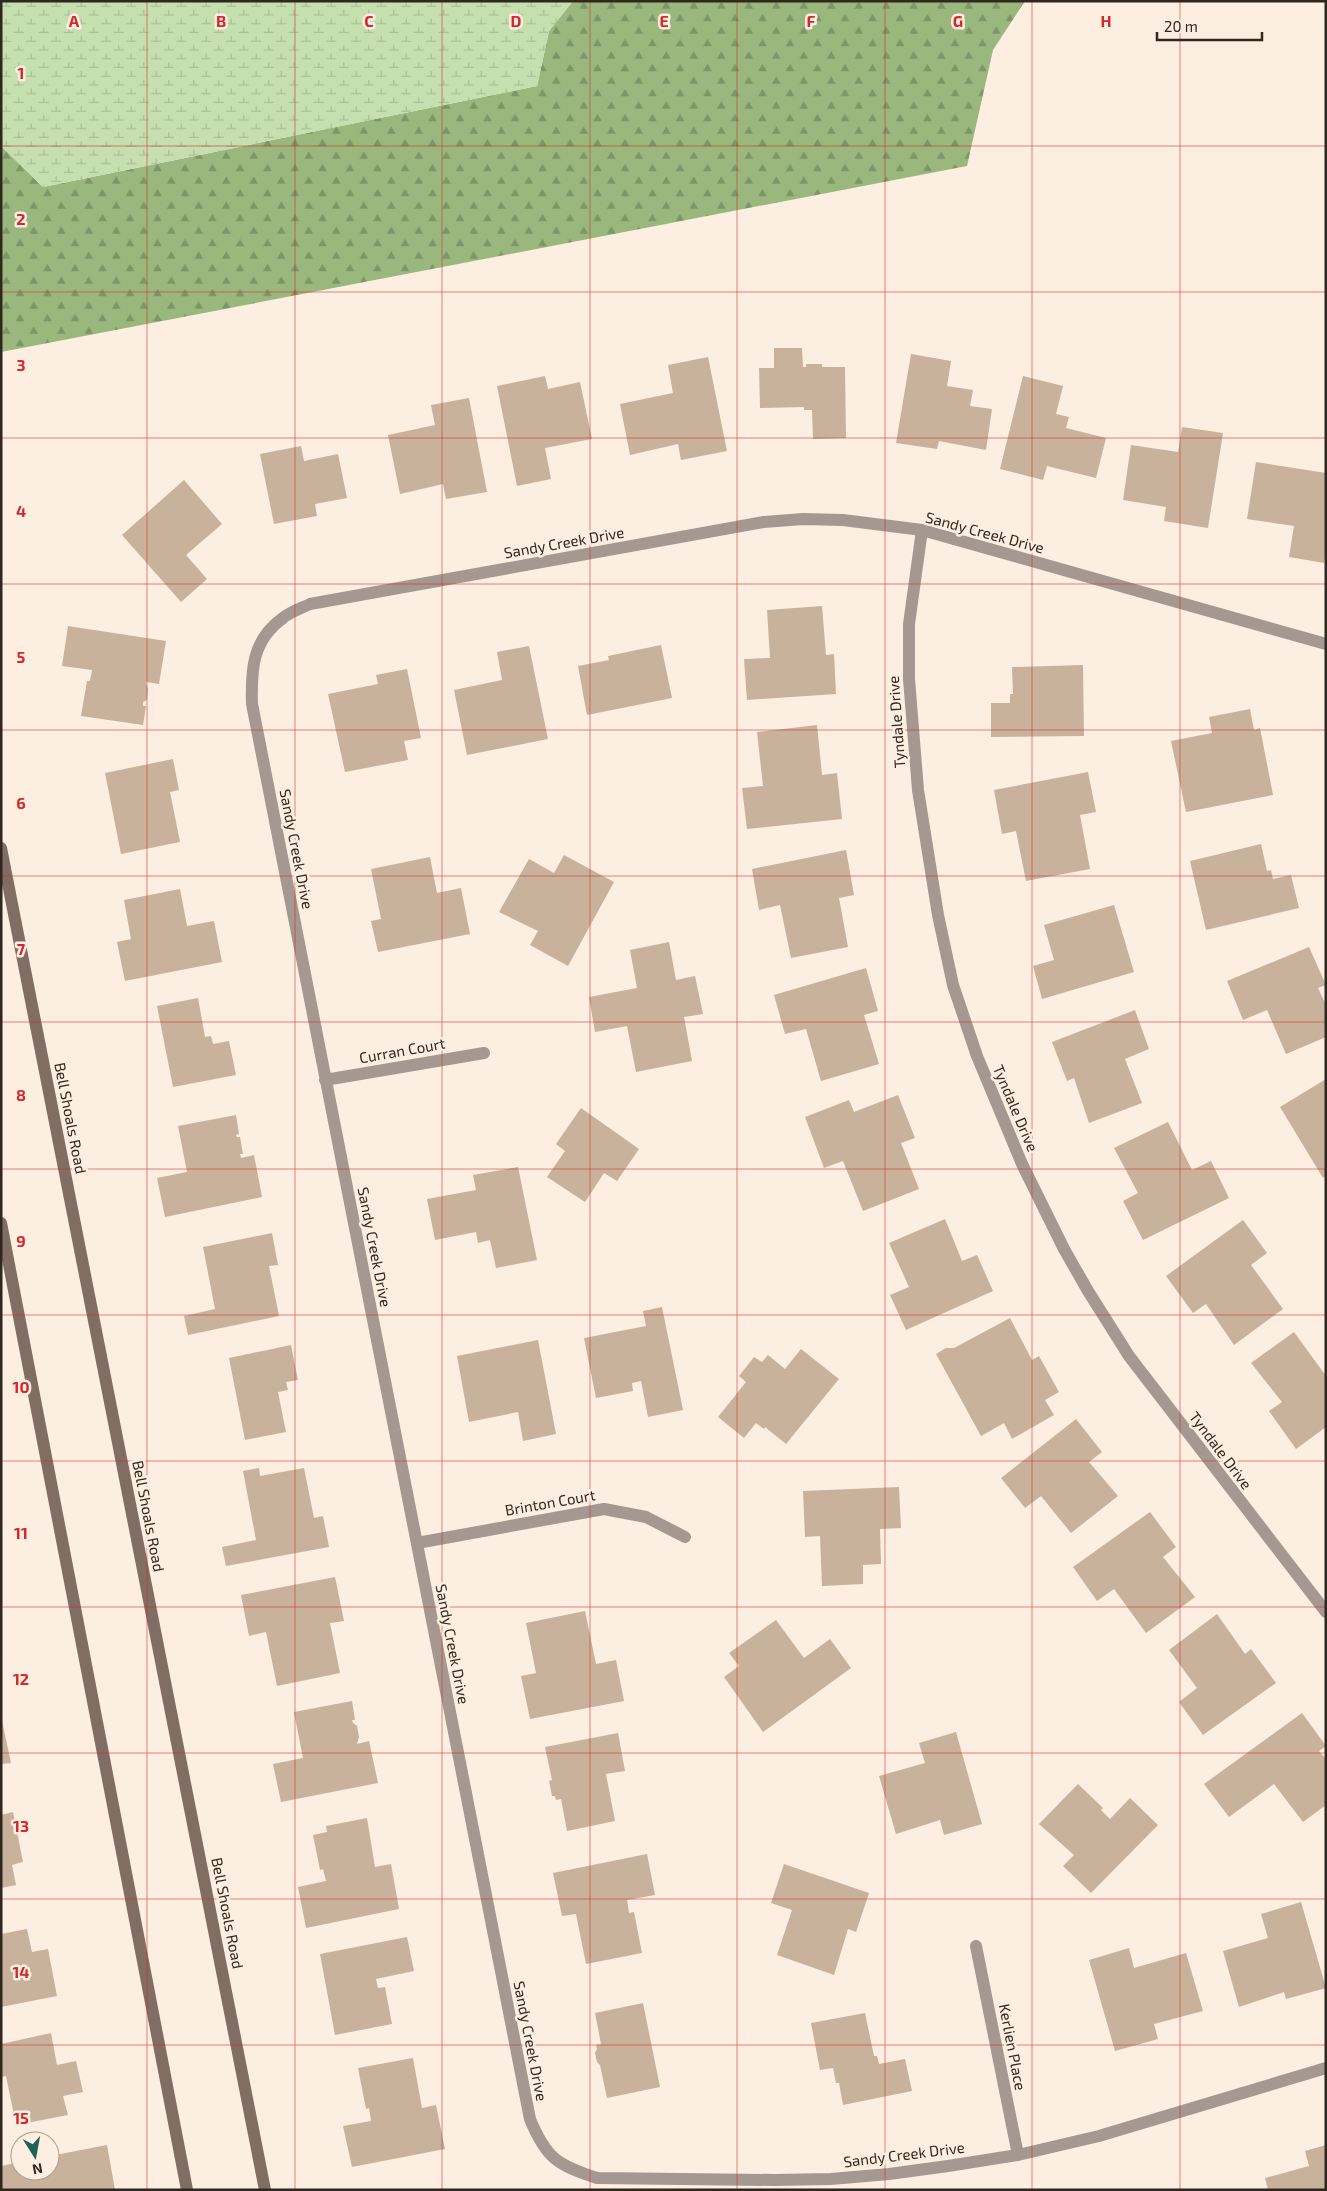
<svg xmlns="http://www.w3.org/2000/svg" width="1327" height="2191" font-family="'Exo 2',sans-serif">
  <defs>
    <pattern id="forest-firs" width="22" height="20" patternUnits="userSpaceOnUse" patternTransform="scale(1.25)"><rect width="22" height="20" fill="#9ab87e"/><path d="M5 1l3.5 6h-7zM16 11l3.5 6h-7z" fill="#7e9667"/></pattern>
    <pattern id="wetland-marsh" width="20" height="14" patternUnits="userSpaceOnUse" patternTransform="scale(1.25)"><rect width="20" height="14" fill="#c5dfae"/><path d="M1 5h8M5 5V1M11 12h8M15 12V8" fill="none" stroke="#aabf95"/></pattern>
  </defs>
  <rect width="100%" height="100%" fill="#fceee0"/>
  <path fill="url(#forest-firs)" d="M573,1H1025L993,50L967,166L1,352V146L43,187L537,86L549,31Z"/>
  <path fill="url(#wetland-marsh)" d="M1,1H573L549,31L537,86L43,187L1,146Z"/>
  <path fill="#c8b29c" d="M774,348H802L803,367H806V364H822V367H845L846,438L813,439L812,410H804V407L760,408L759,368H774Z
    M911,354L951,361L947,386L973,390L970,406L992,409L986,450L939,441L937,449L896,443Z
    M708,357L727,451L681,460L678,444L630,455L620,404L673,393L668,365Z
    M545,376L548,389L580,382L592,439L545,448L551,479L517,486L497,386Z
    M1023,376L1063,386L1056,414L1069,417L1066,428L1106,438L1096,478L1047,466L1043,480L1000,469Z
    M469,398L487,492L446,499L443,484L400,494L388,435L435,425L431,405Z
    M1182,427L1223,433L1208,528L1164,521L1166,507L1123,500L1131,445L1178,452Z
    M301,446L304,461L338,454L347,498L315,504L317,516L274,524L260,454Z
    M1256,462L1326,473V551L1324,563L1289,557L1294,526L1247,519Z
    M184,480L222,524L186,555L207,579L181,602L122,535Z
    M822,606L826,655L834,654L836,694L747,700L744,659L770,658L767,610Z
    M68,626L166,641L159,684L146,682L148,689L147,700L143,702V706H146L143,725L81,716L87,681H90L92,670L62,666Z
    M661,645L672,698L587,715L578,666L609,660L608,656Z
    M529,646L548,739L467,755L454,690L502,680L497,652Z
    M1083,665L1084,736L991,737V703H1010V694H1013L1012,667Z
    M407,669L421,738L404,741L408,760L345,772L328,694L378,684L376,675Z
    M1250,709L1254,730L1260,728L1273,795L1186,812L1171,741L1212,733L1209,717Z
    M817,725L822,775L837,773L842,819L747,829L742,788L763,786L757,732Z
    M173,759L179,790L170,792L180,842L121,854L105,773Z
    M1088,772L1096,812L1080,815L1090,869L1026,881L1016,831L1002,834L994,790Z
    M1261,844L1267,871L1271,870L1273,879L1291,875L1299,908L1206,930L1190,861Z
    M846,850L854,895L839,898L848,947L791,958L780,905L759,910L752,869Z
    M564,855L614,882L568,966L530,945L538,931L499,912L529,859L554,873Z
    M430,857L437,893L461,888L470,934L378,952L371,921L381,919L371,869Z
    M180,889L187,926L214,921L222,962L125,981L117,942L131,939L124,900Z
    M1114,905L1134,972L1042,999L1033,966L1054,960L1044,925Z
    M669,942L676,980L695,976L703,1014L684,1017L692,1061L636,1072L627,1026L595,1032L589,997L637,988L630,950Z
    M1309,947L1326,985L1318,988L1326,1005V1037L1286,1054L1267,1010L1243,1020L1227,981Z
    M866,968L878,1011L864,1015L879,1064L821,1081L806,1029L785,1034L774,995Z
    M198,998L205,1037L211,1036L213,1044L229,1041L236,1075L173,1087L157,1006Z
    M1135,1010L1149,1049L1125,1059L1142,1103L1089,1123L1074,1078L1067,1081L1052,1042Z
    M1326,1079V1176L1323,1178L1280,1107Z
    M898,1095L915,1138L901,1143L919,1189L863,1211L843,1161L824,1168L805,1117L849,1100L854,1112Z
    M581,1108L639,1149L617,1181L604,1173L585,1202L547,1177L565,1151L556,1144Z
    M236,1115L239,1134L236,1135L237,1137H240L243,1154H240L241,1158L254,1155L262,1197L165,1217L157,1178L187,1172L178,1126Z
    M1168,1122L1192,1170L1211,1161L1229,1198L1143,1240L1123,1201L1138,1193L1114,1148Z
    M518,1167L537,1260L496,1268L490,1240L478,1243L476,1232L435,1240L427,1199L476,1190L473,1175Z
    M945,1219L962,1261L977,1255L993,1291L906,1330L890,1295L909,1287L889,1243Z
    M1243,1220L1267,1253L1251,1265L1283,1309L1234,1345L1206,1304L1193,1313L1166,1276Z
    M272,1233L278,1265L269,1266L279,1316L188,1335L184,1316L215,1309L203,1247Z
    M662,1307L683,1410L648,1417L641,1381L632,1383L633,1391L596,1398L584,1338L646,1326L643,1311Z
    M1010,1318L1032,1360L1039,1356L1059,1392L1045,1400L1054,1415L1012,1439L1004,1423L981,1436L936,1354L946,1348H954Z
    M1294,1332L1326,1376V1427L1296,1449L1269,1411L1282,1402L1251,1363Z
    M538,1340L556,1434L523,1441L518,1412L469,1422L457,1356Z
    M291,1345L298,1380L286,1382L288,1390L278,1392L286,1432L245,1440L229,1358Z
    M801,1349L839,1379L786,1444L765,1427L764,1429L756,1423L744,1438L718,1417L746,1382L739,1376L754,1357L762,1362L768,1355L785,1369Z
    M1076,1419L1102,1452L1089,1462L1118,1496L1071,1533L1041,1496L1025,1508L1001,1478Z
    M259,1468L260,1476L304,1468L314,1518L323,1516L329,1547L226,1566L222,1547L256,1540L243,1471Z
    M899,1487L901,1528L880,1529L881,1564L863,1565V1584L822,1586L820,1536L805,1537L803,1491Z
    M1150,1512L1176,1547L1163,1557L1195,1597L1146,1633L1114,1589L1097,1601L1073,1567Z
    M335,1577L344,1621L330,1623L340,1673L277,1686L266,1632L249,1636L241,1595Z
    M585,1611L596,1664L616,1660L624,1701L530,1719L521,1676L536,1673L526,1623Z
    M1217,1614L1245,1654L1251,1649L1276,1683L1203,1735L1179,1702L1197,1688L1169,1650Z
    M776,1620L804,1658L830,1639L851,1668L763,1732L724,1677L739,1666L729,1653Z
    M352,1701L355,1720H352L353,1723L357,1726L359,1737L357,1744L369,1741L378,1783L281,1802L273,1764L303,1758L294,1712Z
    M1302,1713L1326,1746L1319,1751L1326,1759V1805L1303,1822L1274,1784L1229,1817L1204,1784Z
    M1,1716L11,1763L1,1764Z
    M956,1732L982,1824L944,1835L940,1820L896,1834L879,1776L925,1763L919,1743Z
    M618,1733L625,1771L606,1774L615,1821L567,1831L561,1799L556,1800L555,1796H552L549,1781L552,1780L545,1747Z
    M1078,1784L1103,1808L1101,1810L1110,1819L1130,1798L1158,1825L1091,1893L1063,1866L1074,1855L1039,1824Z
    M13,1812L23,1862L12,1865L16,1885L1,1888V1815Z
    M367,1818L375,1867L391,1864L399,1909L306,1928L298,1887L326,1881L323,1869L320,1870L313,1835L327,1832L326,1826Z
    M647,1854L655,1895L627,1900L629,1913L634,1912L642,1953L586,1964L576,1914L562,1916L553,1873Z
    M784,1864L869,1893L856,1932L848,1929L834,1975L777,1955L792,1910L771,1903Z
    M1301,1902L1326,1988L1286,1999L1284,1992L1239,2007L1223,1951L1268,1938L1261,1914Z
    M27,1929L32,1952L48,1949L57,1996L1,2007V1934Z
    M407,1937L414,1971L376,1979L378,1988L385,1987L392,2024L335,2035L320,1954Z
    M1129,1948L1134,1968L1186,1953L1203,2011L1154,2024L1158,2039L1115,2051L1089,1960Z
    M643,2003L660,2087L607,2098L600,2065L597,2062L595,2053L597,2049L596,2045L601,2044L595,2013Z
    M865,2013L874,2056H877L879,2064L905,2059L912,2091L843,2105L839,2083H836L833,2068L820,2070L811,2023Z
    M51,2033L57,2065L76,2061L83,2092L63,2096L68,2115L16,2125L6,2076L1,2077V2044Z
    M413,2058L422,2108L436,2105L445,2149L352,2167L343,2126L371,2121L369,2108L366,2109L358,2068Z
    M107,2145L115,2190H1V2166L20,2162V2171H50V2156Z
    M1326,2145V2190H1268L1265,2178L1309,2166L1305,2151Z"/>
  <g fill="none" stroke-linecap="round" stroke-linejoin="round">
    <path stroke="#a59891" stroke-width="12" d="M922,530L909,624V679L918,790L938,915L953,985L977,1056L1022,1164L1064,1249L1088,1291L1129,1356L1326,1612
      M1326,644L922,530L843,520L803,519L764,522L310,604C302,608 290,612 283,618C252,640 251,670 252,704L530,2119C546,2158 557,2165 597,2178L774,2180L831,2179L889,2174L948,2166L1018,2155L1099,2136L1326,2068
      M325,1080L484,1053
      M417,1543L604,1509L646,1517L685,1537
      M976,1946L1018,2155"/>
    <path stroke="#806e64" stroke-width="12" d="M1,848L265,2190
      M1,1223L187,2190"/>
  </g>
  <path fill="none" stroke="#d62828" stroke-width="1" stroke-opacity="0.55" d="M147,1V2190M295,1V2190M442,1V2190M590,1V2190M737,1V2190M885,1V2190M1032,1V2190M1180,1V2190M1,146H1326M1,292H1326M1,438H1326M1,584H1326M1,730H1326M1,876H1326M1,1022H1326M1,1169H1326M1,1315H1326M1,1461H1326M1,1607H1326M1,1753H1326M1,1899H1326M1,2045H1326"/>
  <g text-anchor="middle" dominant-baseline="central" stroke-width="5" stroke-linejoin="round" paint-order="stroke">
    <g font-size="15" fill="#30271f" stroke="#fceee0">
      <text transform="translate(985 532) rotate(15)">Sandy Creek Drive</text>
      <text transform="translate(564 542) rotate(-10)">Sandy Creek Drive</text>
      <text transform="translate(896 722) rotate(-94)">Tyndale Drive</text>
      <text transform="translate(297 849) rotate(79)">Sandy Creek Drive</text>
      <text transform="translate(402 1050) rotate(-10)">Curran Court</text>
      <text transform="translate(1016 1108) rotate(67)">Tyndale Drive</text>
      <text transform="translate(71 1118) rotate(79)">Bell Shoals Road</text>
      <text transform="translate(375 1247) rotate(79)">Sandy Creek Drive</text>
      <text transform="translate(1221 1450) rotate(53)">Tyndale Drive</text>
      <text transform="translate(550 1502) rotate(-10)">Brinton Court</text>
      <text transform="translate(149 1516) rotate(79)">Bell Shoals Road</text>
      <text transform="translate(453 1644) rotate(79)">Sandy Creek Drive</text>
      <text transform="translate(228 1913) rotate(79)">Bell Shoals Road</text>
      <text transform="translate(531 2041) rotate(79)">Sandy Creek Drive</text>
      <text transform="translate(1013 2047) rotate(79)">Kerlien Place</text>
      <text transform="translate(904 2154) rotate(-7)">Sandy Creek Drive</text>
    </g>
  </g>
  <g font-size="16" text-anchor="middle" font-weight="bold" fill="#d62828" stroke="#fceee0" stroke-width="5" stroke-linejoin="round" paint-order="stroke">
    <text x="74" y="27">A</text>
    <text x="221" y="27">B</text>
    <text x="369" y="27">C</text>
    <text x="516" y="27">D</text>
    <text x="664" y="27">E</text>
    <text x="811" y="27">F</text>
    <text x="958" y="27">G</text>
    <text x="1106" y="27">H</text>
    <text x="21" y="79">1</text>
    <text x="21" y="225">2</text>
    <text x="21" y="371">3</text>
    <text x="21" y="517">4</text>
    <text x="21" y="663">5</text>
    <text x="21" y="809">6</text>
    <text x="21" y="955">7</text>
    <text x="21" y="1101">8</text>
    <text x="21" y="1247">9</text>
    <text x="21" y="1393">10</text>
    <text x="21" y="1539">11</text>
    <text x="21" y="1685">12</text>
    <text x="21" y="1832">13</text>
    <text x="21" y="1978">14</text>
    <text x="21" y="2124">15</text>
  </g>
  <rect width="1327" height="2191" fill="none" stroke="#30271f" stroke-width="5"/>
  <g transform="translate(35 2156) rotate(169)"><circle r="24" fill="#fceee0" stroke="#aa9e93"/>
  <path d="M0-4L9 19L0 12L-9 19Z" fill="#1d6458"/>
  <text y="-8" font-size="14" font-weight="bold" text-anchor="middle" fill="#30271f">N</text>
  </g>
  <path d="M1157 32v8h105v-8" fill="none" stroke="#30271f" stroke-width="2.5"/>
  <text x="1164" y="32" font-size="15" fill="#30271f" stroke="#fceee0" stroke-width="4" paint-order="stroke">20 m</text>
</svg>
